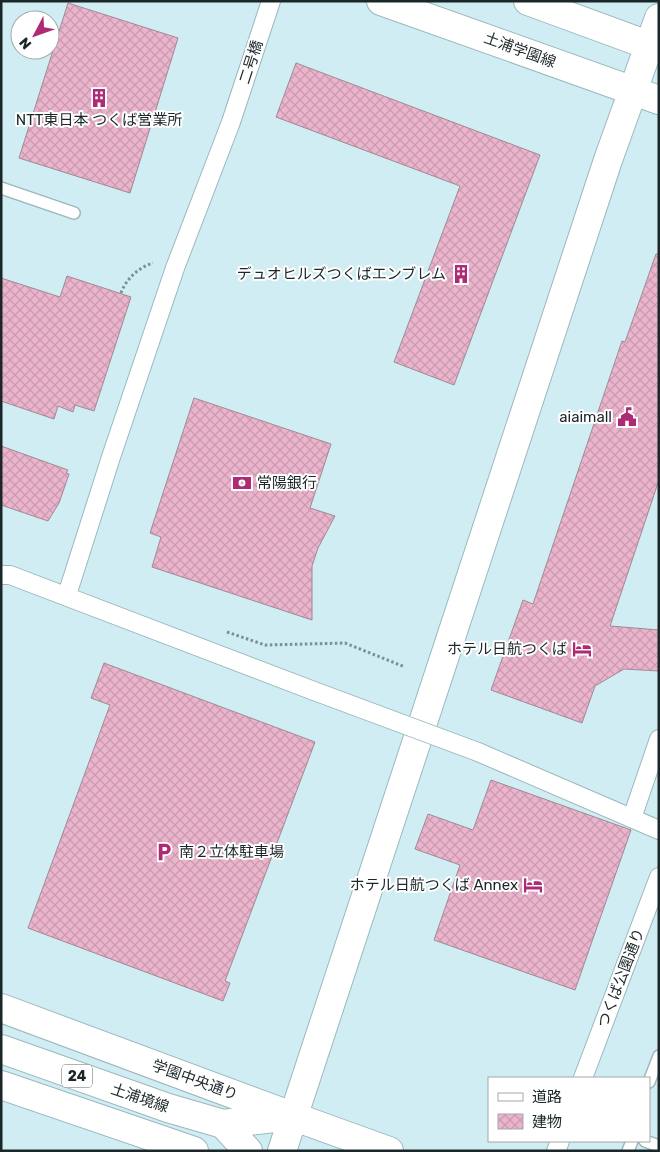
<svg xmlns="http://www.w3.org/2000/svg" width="660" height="1152" font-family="Rubik,'Noto Sans JP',sans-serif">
  <defs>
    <pattern id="building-cross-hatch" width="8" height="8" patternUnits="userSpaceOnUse" patternTransform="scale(1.25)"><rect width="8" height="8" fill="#ebb4cc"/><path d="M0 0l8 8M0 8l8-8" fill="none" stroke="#c99baf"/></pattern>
  </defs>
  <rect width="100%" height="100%" fill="#cfedf3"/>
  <path fill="url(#building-cross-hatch)" stroke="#a18993" d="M68,3L178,38L130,193L19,158Z
    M296,63L540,155L454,385L394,362L460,186L276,117Z
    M656,254H659V480L610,626L659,630V671L624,669L595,686L582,723L491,690L523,600L533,604L622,341L625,342Z
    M67,276L131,297L94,411L75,405L73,412L58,406L54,419L1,401V278L60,297Z
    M194,398L331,444L310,508L335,516L318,548L312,566V620L152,567L161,537L150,533Z
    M1,446L68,470L66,473L69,474L59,503L48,521L1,505Z
    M104,663L315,742L225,981L230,983L223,1001L28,928L110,705L91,698Z
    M491,780L631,830L575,990L434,940L460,865L415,849L428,814L473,830Z"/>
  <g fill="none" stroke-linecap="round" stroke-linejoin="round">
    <g stroke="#9cb8bd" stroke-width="14">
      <path id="service" d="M1,188L74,213
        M649,1082L659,1056
        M645,1141L659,1146
        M628,1151L632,1141"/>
    </g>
    <g stroke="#9cb8bd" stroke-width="20">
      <path id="pedestrian" d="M1,575H10L314,691
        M67,595L111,457L175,268L231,122L271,1
        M478,752L659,830
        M632,818L659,739
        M583,1078L659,877
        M556,1151L560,1141"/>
    </g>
    <g stroke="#9cb8bd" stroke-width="30">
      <path id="tertiary" d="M1,1008L292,1116
        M1,1085L194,1151
        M282,1151L608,160L659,18"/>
    </g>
    <g stroke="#9cb8bd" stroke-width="30">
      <path id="secondary" d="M381,1L659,100
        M528,1L659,49"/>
    </g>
    <g stroke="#9cb8bd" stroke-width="30">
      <path id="primary" d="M1,1049L168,1108L223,1124L292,1116L389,1151
        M223,1124L248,1151"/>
    </g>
    <path stroke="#7b9094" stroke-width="3" stroke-dasharray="2.5 2.5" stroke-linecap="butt" d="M121,293C126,279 139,267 153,263
      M227,632L265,645L345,643L405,667"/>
    <use href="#service" stroke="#fff" stroke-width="11"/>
    <use href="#pedestrian" stroke="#fff" stroke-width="18"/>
    <use href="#tertiary" stroke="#fff" stroke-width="28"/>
    <use href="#secondary" stroke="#fff" stroke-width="28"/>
    <use href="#primary" stroke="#fff" stroke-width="28"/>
    <g stroke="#9cb8bd" stroke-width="20" stroke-linecap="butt">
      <path id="pedestrian-bridge" d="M314,691L478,752"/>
    </g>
    <use href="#pedestrian-bridge" stroke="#fff" stroke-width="18"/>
  </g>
  <defs>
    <g id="building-bare" transform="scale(1.5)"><path d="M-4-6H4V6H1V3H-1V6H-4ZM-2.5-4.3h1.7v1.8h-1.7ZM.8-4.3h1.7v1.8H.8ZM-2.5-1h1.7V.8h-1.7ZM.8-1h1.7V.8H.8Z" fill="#ae2a74" stroke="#fff" stroke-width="2.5" paint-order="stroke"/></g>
    <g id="civic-bare" transform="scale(1.5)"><path d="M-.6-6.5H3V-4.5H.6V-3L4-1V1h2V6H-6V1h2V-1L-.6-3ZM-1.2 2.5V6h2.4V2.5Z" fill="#ae2a74" stroke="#fff" stroke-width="2.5" paint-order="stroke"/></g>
    <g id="bank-bare" transform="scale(1.5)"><path d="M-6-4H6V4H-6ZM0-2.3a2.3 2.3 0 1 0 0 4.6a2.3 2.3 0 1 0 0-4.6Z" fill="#ae2a74" stroke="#fff" stroke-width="2.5" paint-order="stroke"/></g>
    <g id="hotel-bare" transform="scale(1.5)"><path d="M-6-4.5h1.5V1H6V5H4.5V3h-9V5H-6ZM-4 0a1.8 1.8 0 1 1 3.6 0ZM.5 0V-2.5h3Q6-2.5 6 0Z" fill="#ae2a74" stroke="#fff" stroke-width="2.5" paint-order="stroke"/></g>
    <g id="parking-bare" transform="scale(1.5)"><path d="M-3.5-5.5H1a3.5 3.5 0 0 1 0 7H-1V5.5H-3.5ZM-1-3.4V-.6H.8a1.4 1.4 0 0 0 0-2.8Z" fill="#ae2a74" stroke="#fff" stroke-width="2.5" paint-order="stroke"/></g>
  </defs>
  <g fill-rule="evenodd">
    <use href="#building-bare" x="99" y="98"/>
    <use href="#building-bare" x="461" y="274"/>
    <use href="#civic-bare" x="627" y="417"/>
    <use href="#bank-bare" x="242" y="483"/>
    <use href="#hotel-bare" x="582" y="649"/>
    <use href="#parking-bare" x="164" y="852"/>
    <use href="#hotel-bare" x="533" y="885"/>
  </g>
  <g text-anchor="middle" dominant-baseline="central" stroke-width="4" stroke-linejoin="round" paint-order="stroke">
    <rect fill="#fff" stroke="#5f6768" stroke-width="1" x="62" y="1064.5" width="30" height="23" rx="4"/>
    <g font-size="14" font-weight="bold" fill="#1b2628">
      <text x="77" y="1076">24</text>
    </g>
    <g font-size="15" fill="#1b2628" stroke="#fff">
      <text transform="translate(520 50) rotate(20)">土浦学園線</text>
      <text transform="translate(251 62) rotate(-72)">二号橋</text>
      <text transform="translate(621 978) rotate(-69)">つくば公園通り</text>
      <text transform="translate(195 1080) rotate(20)">学園中央通り</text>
      <text transform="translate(140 1098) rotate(19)">土浦境線</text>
    </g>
    <g font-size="15" fill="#1b2628" stroke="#fff" text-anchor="end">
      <text x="99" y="120" text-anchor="middle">NTT東日本 つくば営業所</text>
      <text x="446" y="274">デュオヒルズつくばエンブレム</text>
      <text x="612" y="417">aiaimall</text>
      <text x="257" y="483" text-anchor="start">常陽銀行</text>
      <text x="567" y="649">ホテル日航つくば</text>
      <text x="179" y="852" text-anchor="start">南２立体駐車場</text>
      <text x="518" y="885">ホテル日航つくば Annex</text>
    </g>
  </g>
  <rect width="660" height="1152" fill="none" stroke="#1b2628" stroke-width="5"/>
  <rect x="488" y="1077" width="162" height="65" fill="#ffffff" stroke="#a4a8a9"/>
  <rect x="498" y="1093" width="25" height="8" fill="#ffffff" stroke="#a4a8a9"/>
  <text x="532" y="1102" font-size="15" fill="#1b2628">道路</text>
  <rect x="498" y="1114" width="25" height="15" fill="url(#building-cross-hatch)" stroke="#a4a8a9"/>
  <text x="532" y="1127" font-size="15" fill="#1b2628">建物</text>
  <g transform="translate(35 35) rotate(229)"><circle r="24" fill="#ffffff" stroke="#a4a8a9"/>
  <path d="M0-4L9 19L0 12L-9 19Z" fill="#ae2a74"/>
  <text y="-8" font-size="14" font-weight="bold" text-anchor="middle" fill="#1b2628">N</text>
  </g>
</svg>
